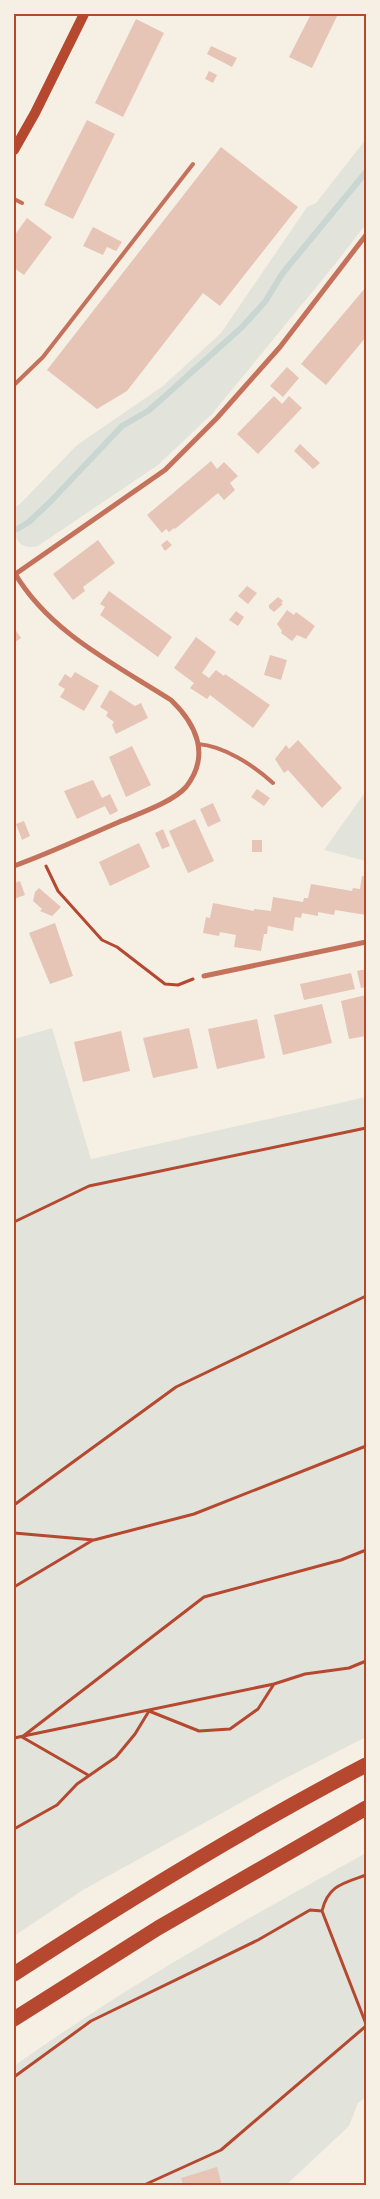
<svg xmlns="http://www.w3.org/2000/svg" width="380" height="2199" font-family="'PT Sans Narrow',sans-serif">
  <rect width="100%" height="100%" fill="#f6efe4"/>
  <path fill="#e2e4dc" d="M366,139V224L336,263L212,414L158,465L38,546C10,552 14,526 14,507L20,504L77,445L163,386L221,333L307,207L316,203Z
    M366,791V861L324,850Z
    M52,1028L91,1159L366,1097V1737L280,1781L83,1890L14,1936V1039Z
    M366,1853V2097L358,2103L349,2126L286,2185H14V2066C126,1986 246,1919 366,1853Z"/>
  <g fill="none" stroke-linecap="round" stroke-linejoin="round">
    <path stroke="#c9d6d2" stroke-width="6" d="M17,529L29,522L51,501L122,426L148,411L164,397L241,328L265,302L282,274L366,172"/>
  </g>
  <path fill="#e6c5b7" d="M311,14H338L312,68L289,57Z
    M136,19L164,33L123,117L95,103Z
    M211,46L237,58L232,67L207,54Z
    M209,71L217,75L213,83L205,79Z
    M87,120L115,134L73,219L44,205Z
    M221,147L298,207L220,306L203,293L127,391L97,409L47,370Z
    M27,218L52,237L24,275L14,268V236Z
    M93,227L122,242L116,251L107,247L103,255L83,246Z
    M366,287V337L326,385L301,364Z
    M287,367L299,378L283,397L270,386Z
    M274,396L282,404L289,396L302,408L258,454L237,434Z
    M300,444L320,463L313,469L294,451Z
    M211,461L217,469L224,462L238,476L230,483L235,490L224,500L218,493L175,529L174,528L169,532L166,529L162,533L147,515Z
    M98,540L115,563L83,587L85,591L73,600L53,574Z
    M167,540L172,545L165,551L161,545Z
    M247,586L257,593L248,604L238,596Z
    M109,591L172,637L158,657L100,615L105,607L100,604Z
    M278,597L283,601L281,603L283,604L274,612L269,608V605Z
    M287,610L294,615L296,612L315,626L306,639L297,635L292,641L281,633L282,631L277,624Z
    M236,611L244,617L238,626L229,620Z
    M14,628L21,638L14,643Z
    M196,637L216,652L202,673L209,678L216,670L224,676L225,674L270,705L253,728L210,695L207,699L190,688L194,683L174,668Z
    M270,655L287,660L281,680L264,675Z
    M75,672L99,686L84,711L60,697L65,689L58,685L65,674L71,678Z
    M110,690L135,706L141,703L148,718L116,734L112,725L114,722L106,716L108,712L100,707Z
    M298,740L342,788L322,808L288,770L284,773L275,759L286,745L289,749Z
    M132,746L151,785L126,797L109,757Z
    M93,780L102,798L110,794L118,811L110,815L105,806L77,819L64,791Z
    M257,789L270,798L264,806L251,797Z
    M213,803L221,821L208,827L200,809Z
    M195,819L214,861L188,873L169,831Z
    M24,821L30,836L22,840L16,824Z
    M163,829L170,846L162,849L155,833Z
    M252,840H262V852H252Z
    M139,843L150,867L110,886L99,862Z
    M362,876L366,877V915L335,910L334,915L318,912V916L302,913L301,918L295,917L293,931L268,926L267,934H264L261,951L234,947L236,935L220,932L219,936L203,933L206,917L210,918L213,903L254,911V909L271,911L273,897L303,902L304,898H308L311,884L352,891L353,888L360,889Z
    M20,881L25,895L14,899V883Z
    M39,888L61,907L52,916L40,911L42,909L33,901L35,892Z
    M55,923L73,976L50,984L29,933Z
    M366,969V987L361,988L357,971Z
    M351,973L355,989L304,1000L300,984Z
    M366,995V1036L349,1039L341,1001Z
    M322,1004L332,1043L283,1055L274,1015Z
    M257,1019L265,1058L217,1069L208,1029Z
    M189,1028L198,1068L153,1078L143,1038Z
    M121,1031L130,1071L83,1082L74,1042Z
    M217,2167L222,2185H183L181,2178Z"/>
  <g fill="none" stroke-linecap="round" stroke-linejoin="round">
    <path stroke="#b5482f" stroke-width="3" d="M46,866L58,891L102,940L117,947L165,984L178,985L193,979
      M14,1222L89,1186L366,1128
      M14,1505L176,1387L366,1296
      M14,1533L94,1540L194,1514L366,1446
      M14,1587L93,1540
      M14,1738L274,1684
      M88,1775L22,1737L204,1597L341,1560L366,1550
      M14,1829L57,1805L77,1784L116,1757L135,1734L149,1711L199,1731L230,1729L258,1709L274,1684L305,1674L349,1668L366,1661
      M366,1875C344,1883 328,1885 322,1911L366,2024
      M14,2077L91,2021L258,1940L310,1910L322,1911
      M144,2185L221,2150L366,2026"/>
    <path stroke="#c5725c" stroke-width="4" d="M14,199L22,203
      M14,385L43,357L193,164
      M198,744C224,746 253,765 273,783"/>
    <path stroke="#c5725c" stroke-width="5" d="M14,572C49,632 113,663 171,700C196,724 211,755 186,787C173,802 138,814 119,822C84,837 50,853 14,866
      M14,575L165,470L217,418L280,347L366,235
      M204,976L366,942"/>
    <path stroke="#b5482f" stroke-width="10" d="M14,150L35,113L84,14"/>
    <path stroke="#b5482f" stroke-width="15" d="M14,1974C128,1900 245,1828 366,1765
      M14,2019L158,1928L366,1808"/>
  </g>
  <rect width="380" height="2199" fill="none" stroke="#f6efe4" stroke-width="30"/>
  <rect x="15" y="15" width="350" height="2169" fill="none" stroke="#b5482f" stroke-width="2"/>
</svg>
